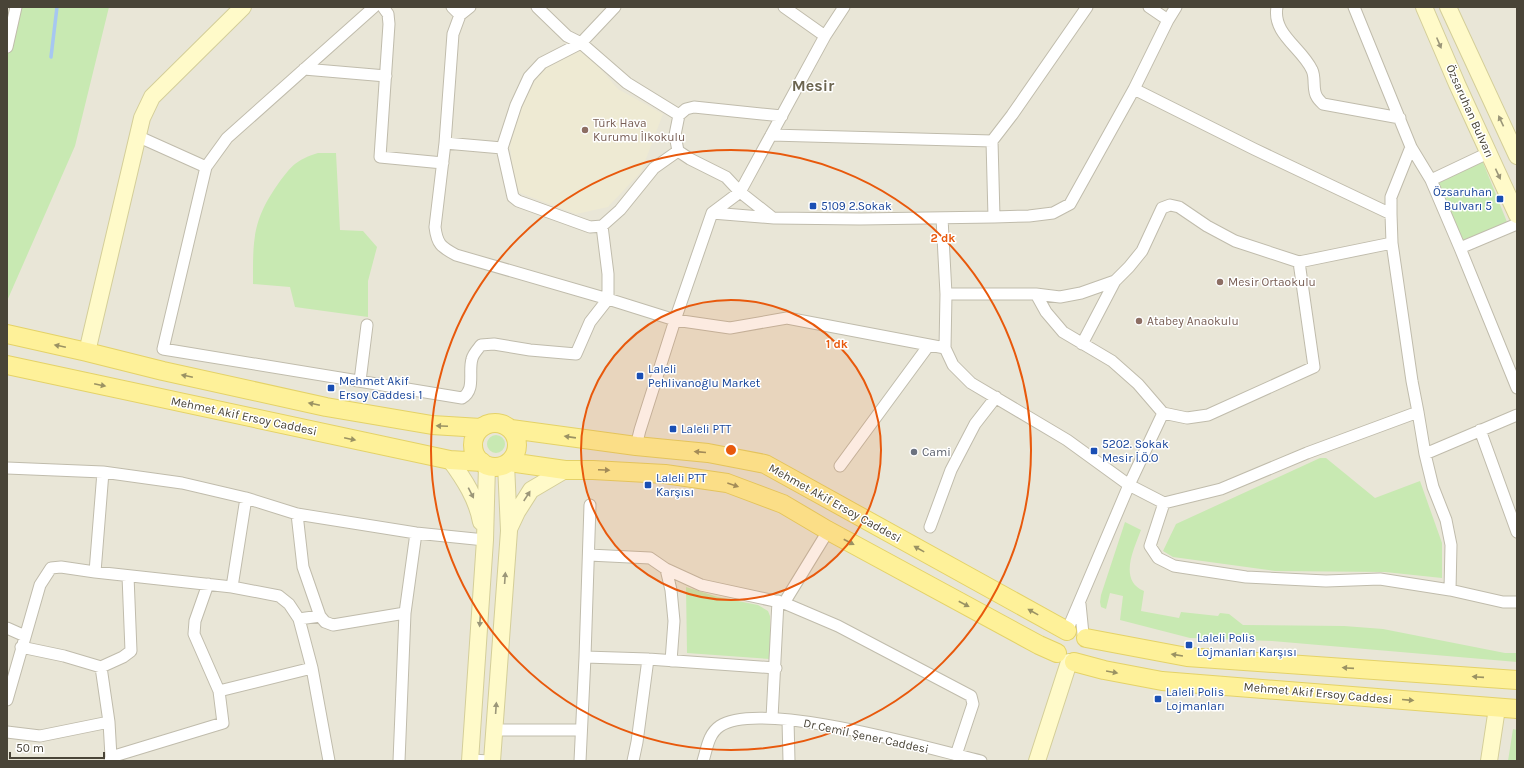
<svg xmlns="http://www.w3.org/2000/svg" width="1524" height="768" font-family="Karla,sans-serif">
  <rect width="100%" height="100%" fill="#f5f3e9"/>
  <path fill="#e9e6d7" d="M7,7H1517V761H7Z"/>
  <path fill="#eeead3" d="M582,47L618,89L663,114L641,172L608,207L576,214L515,191L510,146L516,113L543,67Z"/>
  <path fill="#c8e9b2" d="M17,7H109L75,146L7,301V50Z
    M318,153H336L340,230L363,231L377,247L368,281V317L295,307L290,287L253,284C253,240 252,221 278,184C292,165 296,160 318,153Z
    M1482,160L1507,222L1462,242L1452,216L1437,184Z
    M487 444a9 9 0 1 1 18 0a9 9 0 1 1-18 0Z
    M1320,458H1326L1375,498L1420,481L1442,543V578L1385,572L1275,571L1173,557L1163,551L1176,524Z
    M1125,522L1141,530C1134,549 1118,580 1144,591L1141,611L1179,618L1181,612L1218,616L1220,613L1229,614L1243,625L1344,626L1383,629L1505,653H1517V662L1272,641L1190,638L1120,620L1123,596L1110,593L1106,609L1101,607L1100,602L1101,595Z
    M686,587L718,597L758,605L768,611L770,616V659L687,653Z
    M1513,729L1517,730V761H1508Z"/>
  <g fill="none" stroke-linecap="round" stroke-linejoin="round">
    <path stroke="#a6c7f1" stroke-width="3.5" d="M51,57L57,7"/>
    <g stroke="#c0bcac" stroke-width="13">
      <path id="street" d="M374,7L227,138L206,167L163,349L462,398C476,390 468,372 472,359C473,354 478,349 481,345L494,344L530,350L576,354L590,322L608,299V274L602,226L590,227L518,201L513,197L502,148L516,105L529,77L542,63L581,43L615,7
        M383,7L388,14L389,24L380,157L443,163
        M452,7L460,15
        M470,7L460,15L453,34L445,143L435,227C437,244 441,247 456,255L608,299L675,320L730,328L787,318L945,348
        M537,7L567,36L581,43L627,83L679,115
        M784,7L825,36
        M1149,7L1168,20
        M1277,7C1272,34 1302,48 1312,70C1316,78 1312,90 1317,97C1318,99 1321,102 1323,104L1400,118
        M7,47L16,7
        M304,69L386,76
        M1134,89L1254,149L1391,214
        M771,135L992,141
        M137,136L206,167
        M445,143L502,148
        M1411,147L1431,180L1460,248L1517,388
        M678,151L690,159L726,177L740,192L773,218
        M1431,180L1488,153
        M712,213L774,218L860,219L994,217L1029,216L1053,213L1070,204L1134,89L1168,20L1176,7
        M994,217L992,141L1012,115L1087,7
        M942,218L946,294L945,348L953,365L971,383L1067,440L1129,485L1164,503L1221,489L1307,453L1418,412L1412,381L1392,243L1391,214V197L1411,147L1354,7
        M602,226L620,210L654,168L678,151L675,135L679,115L686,109L694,107L782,116
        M1460,248L1517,224
        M1299,262L1392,243
        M946,294H1036L1060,297L1081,293L1115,281L1129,267L1142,251L1162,208L1170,205L1179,207L1207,226L1235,241L1299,262L1314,367L1208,415L1187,418L1163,413L1138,384L1112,361L1063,332L1046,312L1036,294
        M1082,344L1115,281
        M360,381L367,325
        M1418,412L1425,454L1433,487L1446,520L1451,545L1450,590
        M1480,430L1517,532
        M636,446L640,430L675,320L712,213L740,192L825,36L844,7
        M1425,454L1517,415
        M840,466L929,345
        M7,468L103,472L182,483L246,498L297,514L416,533L485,540
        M1164,503L1150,546L1158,558L1174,566L1246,577L1326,581L1380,579L1450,590L1503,602H1517
        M297,514L303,567L320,616
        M930,527L951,470L975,424L996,397
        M589,555L650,558L666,569L701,585L784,603L838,626L971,696L973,704L956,755
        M666,569L671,590L674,621L671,661
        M95,572L103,472
        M232,587L246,498
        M784,603L825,536L827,530
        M1080,604L1083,634
        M299,619L320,616L325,622L333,625L405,613
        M7,628L25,636
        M1067,631L1129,485L1163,413
        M21,647L64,656L101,667L123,657L131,651L128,576
        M585,657L648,659L776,668
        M101,667L109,722L111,757L110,761
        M219,691L312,668
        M7,700L40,585L51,568L61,567L95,572L232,587L279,596L289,604L299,619L312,668L329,761
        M772,718L778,601
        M788,720L789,761
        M494,730H581
        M7,732L40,736L109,722
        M111,757L223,723L219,691L194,634L195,621L208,584
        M399,761L405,613L416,533
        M468,761L470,760L490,761
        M580,761L585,657L590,505
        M633,761L637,742L648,659
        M703,761C707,749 708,734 720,726C760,699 931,749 981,761"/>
    </g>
    <g stroke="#d4ce99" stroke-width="18">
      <path id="secondary" d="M1424,7L1457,84L1517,215
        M1448,7L1517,156
        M87,352L142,118L152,97L243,7
        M450,460C464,479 477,499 481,522
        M509,529L517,512L531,490L565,470
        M470,761L485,540L487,465
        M492,761L509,531L506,464
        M1037,761L1069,662
        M1489,761L1497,708"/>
    </g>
    <g stroke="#e4d268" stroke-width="20">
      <path id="primary" d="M7,334L87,352L163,371L326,407L432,425L481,428
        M7,365L450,460L482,462
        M473 445a22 22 0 1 1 44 0a22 22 0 1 1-44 0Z
        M511,429L636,446L708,453L765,464L1067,631
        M509,462L565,470H593L665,474L727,483L783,504L827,530L1039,645L1057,653
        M1086,638L1187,657L1517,680
        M1074,662L1104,670L1162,681L1517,709"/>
    </g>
    <use href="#street" stroke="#fff" stroke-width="11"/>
    <use href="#secondary" stroke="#fffac9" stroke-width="16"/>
    <use href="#primary" stroke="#fef199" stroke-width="18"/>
  </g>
  <defs><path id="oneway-solid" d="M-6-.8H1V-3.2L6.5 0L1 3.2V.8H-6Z"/></defs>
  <g fill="#9b9679">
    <use href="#oneway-solid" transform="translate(1439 43) rotate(67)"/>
    <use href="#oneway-solid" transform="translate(1501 121) rotate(-115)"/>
    <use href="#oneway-solid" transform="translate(1498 174) rotate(65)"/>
    <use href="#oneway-solid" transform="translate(471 493) rotate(63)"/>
    <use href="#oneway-solid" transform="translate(527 496) rotate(-57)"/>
    <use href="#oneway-solid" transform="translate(505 578) rotate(-86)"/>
    <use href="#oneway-solid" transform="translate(480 621) rotate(94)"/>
    <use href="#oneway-solid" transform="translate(496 708) rotate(-86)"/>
  </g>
  <g fill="#9a9263">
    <use href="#oneway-solid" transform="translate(60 346) rotate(-168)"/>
    <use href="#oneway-solid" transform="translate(187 376) rotate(-168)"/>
    <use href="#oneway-solid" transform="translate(100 385) rotate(12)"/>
    <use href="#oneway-solid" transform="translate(314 404) rotate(-168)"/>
    <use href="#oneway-solid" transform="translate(442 426) rotate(-177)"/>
    <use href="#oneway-solid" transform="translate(570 437) rotate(-172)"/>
    <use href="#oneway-solid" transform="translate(350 439) rotate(12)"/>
    <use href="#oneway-solid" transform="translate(700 452) rotate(-175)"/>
    <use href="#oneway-solid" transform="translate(604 470) rotate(3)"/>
    <use href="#oneway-solid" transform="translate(733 485) rotate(19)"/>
    <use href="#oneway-solid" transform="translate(849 542) rotate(28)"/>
    <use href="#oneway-solid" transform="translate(919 549) rotate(-151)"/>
    <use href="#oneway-solid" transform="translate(964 604) rotate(28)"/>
    <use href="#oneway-solid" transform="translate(1033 612) rotate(-151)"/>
    <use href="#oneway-solid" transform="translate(1177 655) rotate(-171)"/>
    <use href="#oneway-solid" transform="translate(1348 668) rotate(-176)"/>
    <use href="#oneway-solid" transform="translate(1112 672) rotate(10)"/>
    <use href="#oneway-solid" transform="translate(1478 677) rotate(-176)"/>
    <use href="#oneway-solid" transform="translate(1408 700) rotate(5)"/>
  </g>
  <circle cx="731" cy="450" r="150" fill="#e8590c" fill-opacity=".12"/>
  <g fill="none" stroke="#e8590c" stroke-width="2">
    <circle cx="731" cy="450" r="150"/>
    <circle cx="731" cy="450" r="300"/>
  </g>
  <g fill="#8d6e63" stroke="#fff" stroke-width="1.5">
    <circle cx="585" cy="130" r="4"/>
    <circle cx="1220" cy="282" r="4"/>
    <circle cx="1139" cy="321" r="4"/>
  </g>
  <g fill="#1a4fb4" stroke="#fff" stroke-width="1.5">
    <rect x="1496" y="195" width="8" height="8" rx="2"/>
    <rect x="809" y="202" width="8" height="8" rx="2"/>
    <rect x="636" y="372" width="8" height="8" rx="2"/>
    <rect x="327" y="384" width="8" height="8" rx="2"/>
    <rect x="669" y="425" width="8" height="8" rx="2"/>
    <rect x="1090" y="447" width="8" height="8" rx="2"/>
    <rect x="644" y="481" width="8" height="8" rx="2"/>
    <rect x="1185" y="641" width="8" height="8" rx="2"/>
    <rect x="1154" y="695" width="8" height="8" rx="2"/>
  </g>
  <circle fill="#6b7280" stroke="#fff" stroke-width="1.5" cx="914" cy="452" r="4"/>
  <g text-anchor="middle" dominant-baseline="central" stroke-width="3" stroke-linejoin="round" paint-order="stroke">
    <g font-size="12" fill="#494437" stroke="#fff">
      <text transform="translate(1470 111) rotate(66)">Özsaruhan Bulvarı</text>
      <text transform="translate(244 416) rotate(12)">Mehmet Akif Ersoy Caddesi</text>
      <text transform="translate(835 503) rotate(29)">Mehmet Akif Ersoy Caddesi</text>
      <text transform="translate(1318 693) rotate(5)">Mehmet Akif Ersoy Caddesi</text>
      <text transform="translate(866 736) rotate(12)">Dr Cemil Şener Caddesi</text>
    </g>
    <g font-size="12" fill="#785e54" stroke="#fff" text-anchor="start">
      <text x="593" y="123">Türk Hava<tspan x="593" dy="14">Kurumu İlkokulu</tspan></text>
      <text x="1228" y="282">Mesir Ortaokulu</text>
      <text x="1147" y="321">Atabey Anaokulu</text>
    </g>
    <g font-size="12" fill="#164399" stroke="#fff" text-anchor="start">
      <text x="1492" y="192" text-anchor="end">Özsaruhan<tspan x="1492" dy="14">Bulvarı 5</tspan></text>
      <text x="821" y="206">5109 2.Sokak</text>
      <text x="648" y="369">Laleli<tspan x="648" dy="14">Pehlivanoğlu Market</tspan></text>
      <text x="339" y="381">Mehmet Akif<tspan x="339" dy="14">Ersoy Caddesi 1</tspan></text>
      <text x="681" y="429">Laleli PTT</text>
      <text x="1102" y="444">5202. Sokak<tspan x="1102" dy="14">Mesir İ.Ö.O</tspan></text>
      <text x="656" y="478">Laleli PTT<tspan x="656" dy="14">Karşısı</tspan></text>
      <text x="1197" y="638">Laleli Polis<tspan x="1197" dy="14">Lojmanları Karşısı</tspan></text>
      <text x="1166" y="692">Laleli Polis<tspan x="1166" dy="14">Lojmanları</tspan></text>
    </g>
    <g font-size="12" fill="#5b616d" stroke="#fff" text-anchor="start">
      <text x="922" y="452">Cami</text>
    </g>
    <g font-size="16" font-weight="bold" fill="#6b644f" stroke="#fff">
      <text x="813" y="85">Mesir</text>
    </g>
  </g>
  <circle cx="731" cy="450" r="6" fill="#e8590c" stroke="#fff" stroke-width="2"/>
  <g font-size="12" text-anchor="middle" font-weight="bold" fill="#e8590c" stroke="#fff" stroke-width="3" stroke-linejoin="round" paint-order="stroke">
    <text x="943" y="242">2 dk</text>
    <text x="837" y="348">1 dk</text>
  </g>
  <rect width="1524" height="768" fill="none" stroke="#494437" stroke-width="16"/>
  <path d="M10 752v6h94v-6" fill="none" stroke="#494437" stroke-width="2"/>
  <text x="16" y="752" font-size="12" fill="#494437" stroke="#ffffff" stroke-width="3" paint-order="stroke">50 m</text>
</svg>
